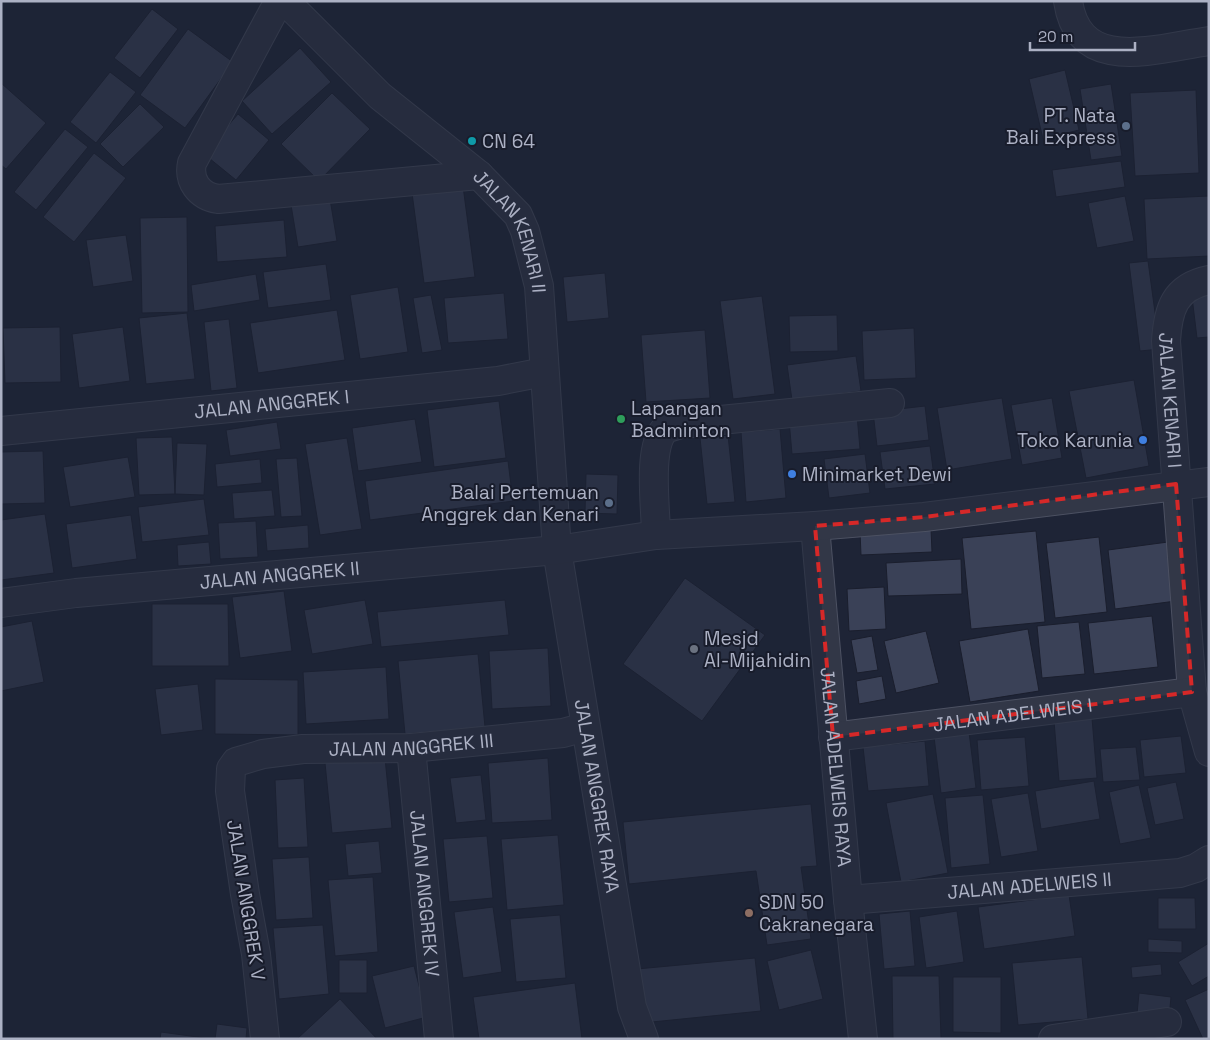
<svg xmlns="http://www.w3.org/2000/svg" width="1210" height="1040" font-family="'Space Grotesk',sans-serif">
  <rect width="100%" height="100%" fill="#1e2436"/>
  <path fill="#3a4157" stroke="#1a1e2d" d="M152,9L178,29L140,78L114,58Z
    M188,29L233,62L185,128L140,95Z
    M300,48L331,82L272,134L242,101Z
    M1065,70L1079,130L1043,139L1029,79Z
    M110,72L136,92L96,143L70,122Z
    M1,83L46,123L6,169L1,165Z
    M1111,84L1122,156L1091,160L1080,89Z
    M1196,90L1199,173L1135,176L1130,93Z
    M332,93L370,129L319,181L281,144Z
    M140,104L164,127L123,167L100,144Z
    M238,114L269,140L236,180L204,154Z
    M65,129L88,147L36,210L14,192Z
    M94,153L126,178L74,242L43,217Z
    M1121,161L1125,187L1056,197L1052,170Z
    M463,186L475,277L424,283L412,193Z
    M329,193L337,241L298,247L290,199Z
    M1125,196L1134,241L1097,248L1088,203Z
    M1209,196V256L1147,259L1144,199Z
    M187,217L188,312L142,313L140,218Z
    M284,220L287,257L217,262L215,226Z
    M126,235L133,281L93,287L86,240Z
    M1148,261L1160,349L1140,351L1129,263Z
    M326,264L331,300L268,308L263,272Z
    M605,273L609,318L567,322L563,277Z
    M256,274L260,300L194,311L191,285Z
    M398,287L408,352L360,359L350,295Z
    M504,293L508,339L448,343L444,298Z
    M431,295L442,350L422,353L413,298Z
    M1209,295V337L1197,338L1192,297Z
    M762,296L775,394L733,399L720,301Z
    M337,310L345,360L258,373L250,323Z
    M187,313L195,379L146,384L139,318Z
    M837,315L838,351L790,352L789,316Z
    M229,319L237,388L211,391L204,322Z
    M60,327L61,382L5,383L3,328Z
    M123,327L130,381L79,388L72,334Z
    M914,328L916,378L864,380L862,331Z
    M705,330L710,398L646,402L641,335Z
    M856,356L861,391L792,400L787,365Z
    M1134,380L1149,466L1086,478L1069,391Z
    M1002,398L1012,459L947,470L937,408Z
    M1052,398L1062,458L1022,465L1011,405Z
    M499,401L506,458L434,467L427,410Z
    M925,406L929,440L877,446L873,412Z
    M857,415L860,449L792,454L789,420Z
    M415,419L422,462L358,471L352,428Z
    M277,422L281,449L230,456L226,430Z
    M780,429L786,498L746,502L741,432Z
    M728,435L735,502L707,504L700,438Z
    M172,437L175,494L139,495L136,438Z
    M347,438L362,529L320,535L305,444Z
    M177,443L207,444L204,495L175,494Z
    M930,446L935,484L885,489L880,452Z
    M43,451L45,503L1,504V452Z
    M865,454L870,493L829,498L824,459Z
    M128,457L135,497L70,507L63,467Z
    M297,458L302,516L281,517L276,459Z
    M260,459L262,483L217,487L215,464Z
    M508,461L513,501L370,520L365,481Z
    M586,474L618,475L617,514L585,513Z
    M272,490L275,516L234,519L232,493Z
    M204,499L209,535L142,542L138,507Z
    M45,514L54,573L1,580V520Z
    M131,515L137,559L72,568L66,524Z
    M256,521L258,557L220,559L218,523Z
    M308,525L309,548L267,551L265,529Z
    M931,529L932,552L861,555L860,531Z
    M1036,531L1045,622L971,629L962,538Z
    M1099,537L1107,612L1055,618L1046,543Z
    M209,542L211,564L178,566L177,545Z
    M1168,542L1176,601L1115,609L1108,550Z
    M961,559L962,594L888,596L886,563Z
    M685,578L765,635L702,721L623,664Z
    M884,587L886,629L849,631L847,589Z
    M284,591L292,651L240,658L232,597Z
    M365,600L373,644L312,654L304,610Z
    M505,600L509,635L381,647L377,612Z
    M152,604H228L229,666H152Z
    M1152,616L1158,667L1094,674L1088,623Z
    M32,621L44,682L1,691V627Z
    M1079,622L1085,674L1042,678L1037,626Z
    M1028,629L1039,691L970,702L959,641Z
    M926,631L939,683L896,693L884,641Z
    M872,636L878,670L857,673L851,640Z
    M548,648L551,706L492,709L489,651Z
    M478,654L485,727L405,734L398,661Z
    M386,667L389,719L306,724L303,672Z
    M882,676L886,699L859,704L856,681Z
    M215,679L298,680V735L215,734Z
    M198,684L203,730L161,735L155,689Z
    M1092,718L1097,778L1059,781L1054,721Z
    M969,732L976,788L941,793L934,737Z
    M1181,736L1186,773L1144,777L1140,740Z
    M1025,737L1029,786L981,790L977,740Z
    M925,741L929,786L868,791L863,747Z
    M1136,747L1140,780L1103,782L1100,749Z
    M385,758L392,828L332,833L325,763Z
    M548,758L552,820L492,823L488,763Z
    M481,775L486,820L456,823L450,778Z
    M304,778L308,847L278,848L275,780Z
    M1094,781L1100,819L1041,829L1035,791Z
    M1176,782L1184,819L1155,825L1147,788Z
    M1139,785L1151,838L1120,844L1109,792Z
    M1028,793L1038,851L1001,857L991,799Z
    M933,794L948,873L901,882L886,803Z
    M983,795L990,864L951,868L945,798Z
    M811,804L817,866L801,867L811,939L767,945L756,871L629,884L623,822Z
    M558,835L564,905L507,910L501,839Z
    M487,836L493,898L449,902L443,839Z
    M379,841L382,873L348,876L345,844Z
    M309,857L313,918L276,920L272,859Z
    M373,877L378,952L335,956L328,880Z
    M1069,895L1075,936L984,949L978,907Z
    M1158,898H1195L1196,929H1158Z
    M493,907L502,972L463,978L454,912Z
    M910,911L915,966L884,969L879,914Z
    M957,911L964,962L926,968L919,917Z
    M560,915L566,978L516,982L510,919Z
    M323,925L329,994L279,999L273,928Z
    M1148,939L1182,941V953L1148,952Z
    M1209,943V976L1192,986L1178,962Z
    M811,950L823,999L779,1010L767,961Z
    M1082,957L1088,1019L1018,1025L1012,963Z
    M755,958L761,1011L642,1023L637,969Z
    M339,960H367V993H339Z
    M1161,964L1162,975L1132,978L1131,967Z
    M414,966L427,1017L385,1028L372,976Z
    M892,976H939L941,1039H893Z
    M953,977H1001V1033L953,1032Z
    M575,983L582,1039H479L473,997Z
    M1209,989V1039H1203L1185,1000Z
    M1139,993L1171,997L1169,1018L1137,1014Z
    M340,999L377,1039H297Z
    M217,1024L247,1028L246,1039H215Z
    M161,1032L205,1038V1039H160Z"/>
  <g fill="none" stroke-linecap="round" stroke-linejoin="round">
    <g stroke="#4c5162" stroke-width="30">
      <g id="minor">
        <path d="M279,1L192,163C188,181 199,196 218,199L479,175"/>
        <path id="s1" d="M285,1L380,96L479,175L518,215L525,231L539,286L557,550L632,1007L644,1039"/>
        <path d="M1068,1C1079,76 1157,48 1209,41"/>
        <path id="s2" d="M1209,280C1174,287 1168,310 1166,341L1192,692L1209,752"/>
        <path id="s3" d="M1,431L498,381L544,372"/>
        <path id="s4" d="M815,526L848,900L863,1039"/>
        <path d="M656,535C656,509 647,448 665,429L681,424L890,403"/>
        <path id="s5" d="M1,603L76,593L557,550L656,535L815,526L924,517L1209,482"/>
        <path id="s6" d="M833,737L1192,692"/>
        <path id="s7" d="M411,748L439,1039"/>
        <path id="s8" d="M848,900L1180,873L1196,868L1209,860"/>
        <path id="s9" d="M265,1039L256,954L245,894L230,791L231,769L236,762L263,754L303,749L411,748L563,733L585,727"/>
        <path d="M1053,1039L1167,1022"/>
      </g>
    </g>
    <use href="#minor" stroke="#323747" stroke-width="28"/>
  </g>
  <path d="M0 0H1210V1040H0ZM1176,484L1192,692L833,737L815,526L924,517Z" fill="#1e2436" fill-opacity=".55" fill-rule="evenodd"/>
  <path fill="none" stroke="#d62828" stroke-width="4" stroke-dasharray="10 6" stroke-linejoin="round" d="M1176,484L1192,692L833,737L815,526L924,517Z"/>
  <g fill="#5c6f8a" stroke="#181c2b" stroke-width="2">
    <circle cx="1126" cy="126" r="5"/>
    <circle cx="609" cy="503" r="5"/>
  </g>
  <circle fill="#0f9aa8" stroke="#181c2b" stroke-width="2" cx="472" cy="141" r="5"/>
  <circle fill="#2e9e5b" stroke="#181c2b" stroke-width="2" cx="621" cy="419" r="5"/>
  <g fill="#3f7fe0" stroke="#181c2b" stroke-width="2">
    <circle cx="1143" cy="440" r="5"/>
    <circle cx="792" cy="474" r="5"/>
  </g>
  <circle fill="#6b7280" stroke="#181c2b" stroke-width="2" cx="694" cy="649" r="5"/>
  <circle fill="#8d6e63" stroke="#181c2b" stroke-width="2" cx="749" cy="913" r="5"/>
  <g text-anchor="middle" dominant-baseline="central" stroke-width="4" stroke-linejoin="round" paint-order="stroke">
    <g font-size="19" fill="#acb1c4" stroke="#181c2b" text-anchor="start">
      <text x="1116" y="115" text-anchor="end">PT. Nata<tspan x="1116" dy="22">Bali Express</tspan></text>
      <text x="482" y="141">CN 64</text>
      <text x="631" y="408">Lapangan<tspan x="631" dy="22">Badminton</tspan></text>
      <text x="1133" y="440" text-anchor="end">Toko Karunia</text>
      <text x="802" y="474">Minimarket Dewi</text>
      <text x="599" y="492" text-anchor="end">Balai Pertemuan<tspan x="599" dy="22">Anggrek dan Kenari</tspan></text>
      <text x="704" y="638">Mesjd<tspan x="704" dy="22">Al-Mijahidin</tspan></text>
      <text x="759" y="902">SDN 50<tspan x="759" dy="22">Cakranegara</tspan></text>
    </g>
    <g font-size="19" fill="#acb1c4" stroke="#181c2b">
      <text stroke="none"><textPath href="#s1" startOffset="328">JALAN KENARI II</textPath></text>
      <text stroke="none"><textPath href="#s2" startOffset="142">JALAN KENARI I</textPath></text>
      <text stroke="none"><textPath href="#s3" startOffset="272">JALAN ANGGREK I</textPath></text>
      <text stroke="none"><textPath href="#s5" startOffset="280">JALAN ANGGREK II</textPath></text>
      <text stroke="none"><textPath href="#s6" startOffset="181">JALAN ADELWEIS I</textPath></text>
      <text stroke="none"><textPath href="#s9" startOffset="458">JALAN ANGGREK III</textPath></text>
      <text stroke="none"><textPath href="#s4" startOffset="242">JALAN ADELWEIS RAYA</textPath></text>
      <text stroke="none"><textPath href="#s1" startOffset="905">JALAN ANGGREK RAYA</textPath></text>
      <text stroke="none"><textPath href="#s8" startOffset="182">JALAN ADELWEIS II</textPath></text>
      <text stroke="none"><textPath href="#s7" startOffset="146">JALAN ANGGREK IV</textPath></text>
      <text transform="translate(246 900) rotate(81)">JALAN ANGGREK V</text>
    </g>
  </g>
  <rect width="1210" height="1040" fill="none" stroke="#acb1c4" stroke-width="5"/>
  <path d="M1030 42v8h105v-8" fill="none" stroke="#acb1c4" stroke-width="2.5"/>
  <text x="1038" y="42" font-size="15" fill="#acb1c4" stroke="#181c2b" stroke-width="4" paint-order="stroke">20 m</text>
</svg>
